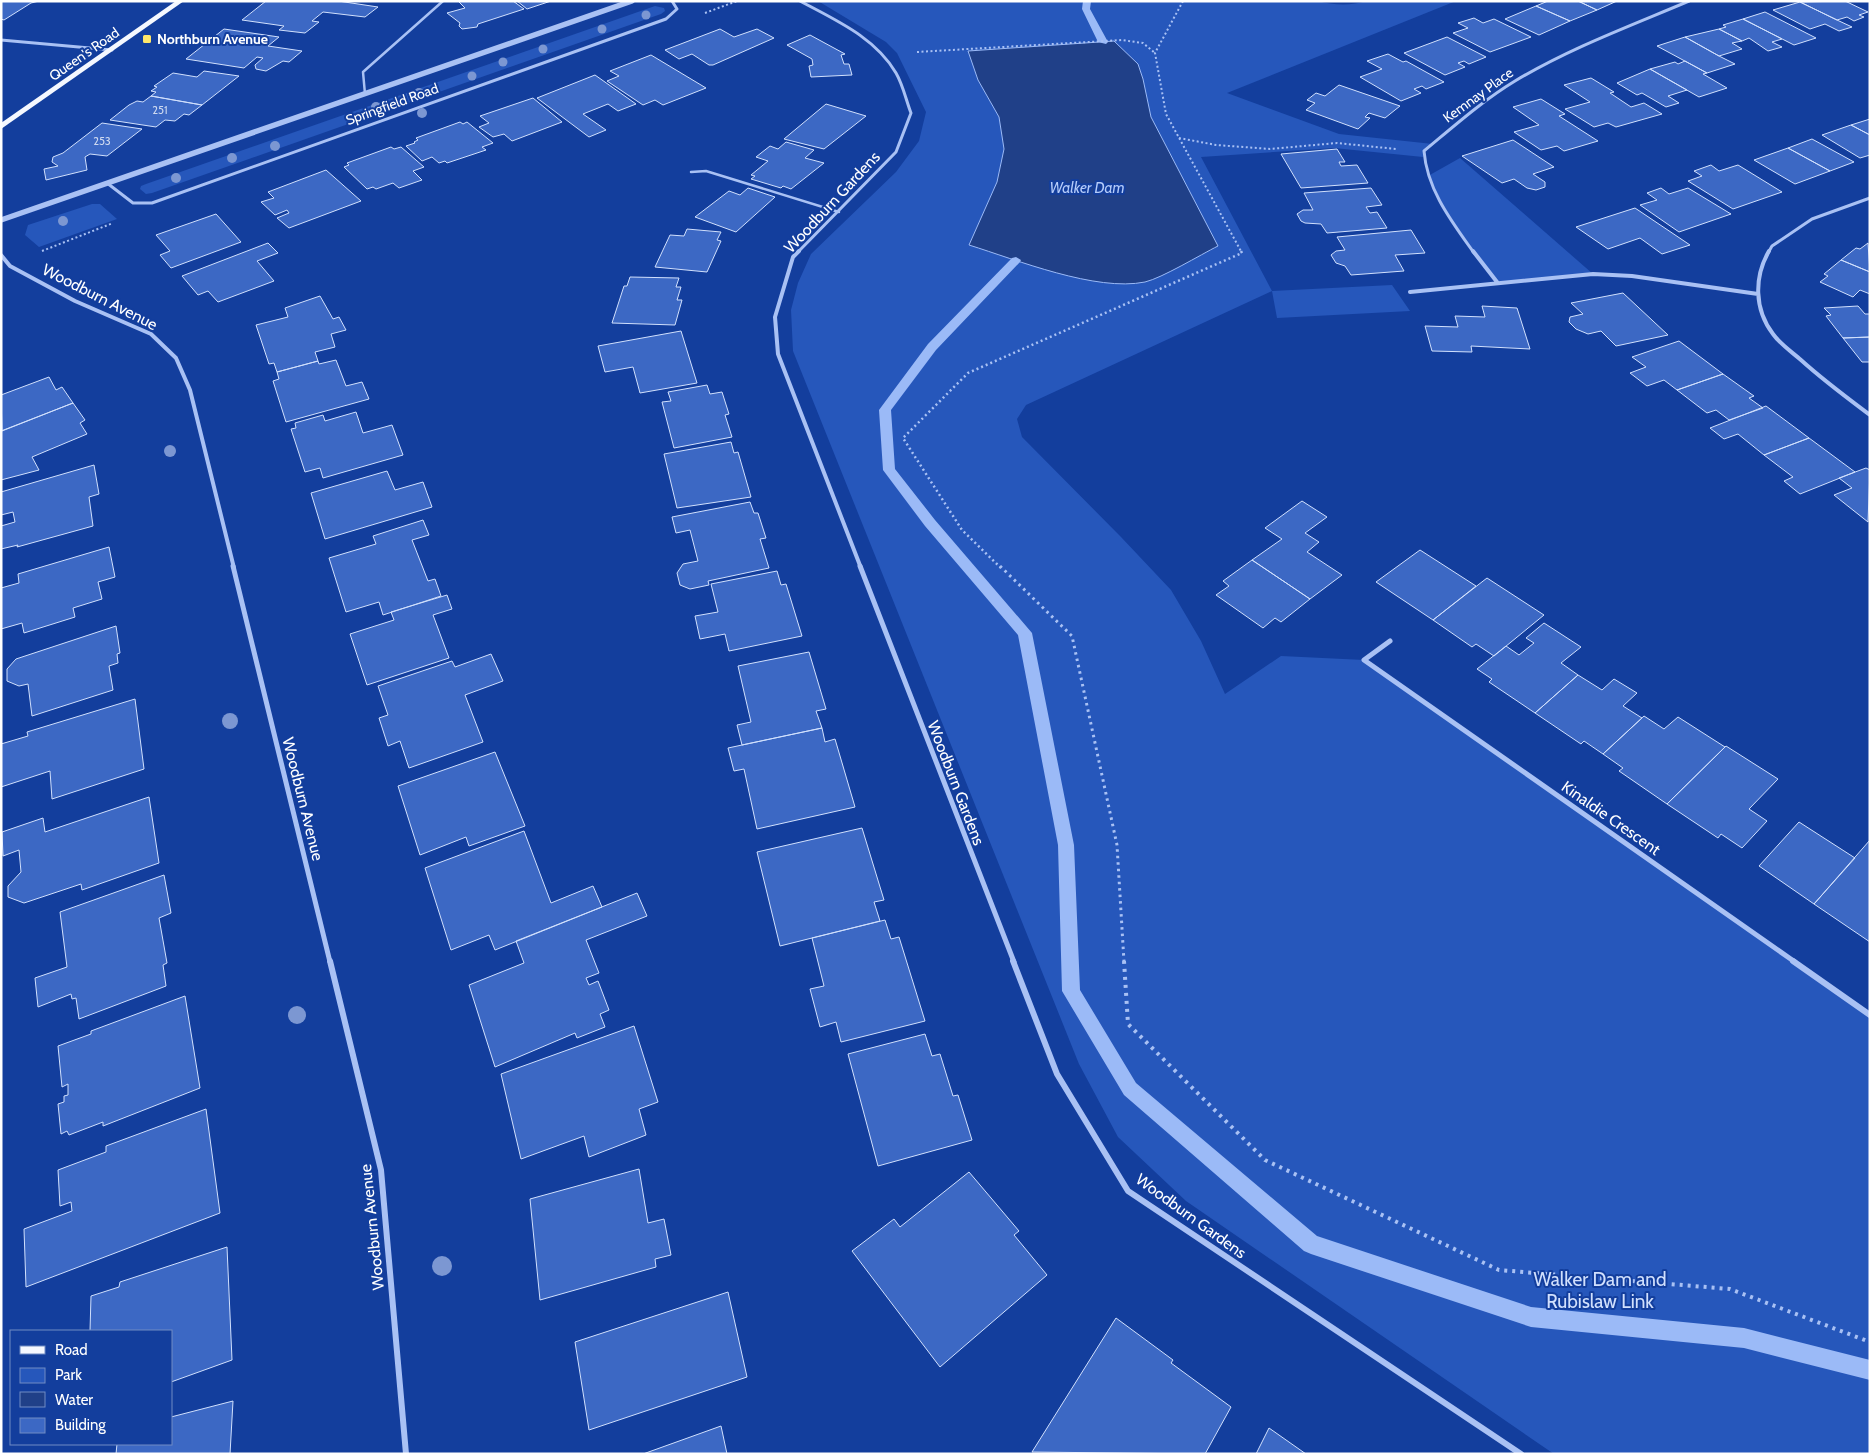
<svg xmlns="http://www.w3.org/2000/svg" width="1871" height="1455" font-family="Cabin,sans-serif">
  <rect width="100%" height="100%" fill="#133e9d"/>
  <path fill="#2657bb" d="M818,1H1318C1332,5 1352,6 1366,1H1456L1227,93L1339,134L1433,144L1424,151L1423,157L1334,148L1201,157L1272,291L1392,285L1410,311L1277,318L1272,291L1026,405L1017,419L1022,437L1121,537L1171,590L1201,641L1225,694L1281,656L1364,660L1870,1015V1454H1554L1186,1201L1118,1137L1079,1064L793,351L791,310L798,283L811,254L896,172L919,141L926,112L897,53L886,42Z
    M655,6L664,8L665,11L661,14L152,193L146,194L140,189L141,186L146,184Z
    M1460,158L1593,274L1497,282L1445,211L1428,176Z
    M92,204H100L117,219L39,247L25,235L28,225Z"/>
  <path fill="#204088" stroke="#9bbaf7" d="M1114,41L1138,64L1143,79L1151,117L1218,246C1200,255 1162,278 1145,282C1096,292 1017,260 969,245L997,182L1004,149L999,117L978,80L968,51Z"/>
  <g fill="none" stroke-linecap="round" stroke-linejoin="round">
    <path fill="#9bbaf7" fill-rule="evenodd" d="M1083,1H1091L1090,9L1108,42L1106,44L1098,42L1082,9Z
      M1016,257L1021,260L1020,262L936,350L891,410L895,469L935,520L1032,633L1074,845L1080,990L1136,1083L1317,1236L1531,1307L1744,1328L1870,1360V1380L1744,1348L1531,1327L1311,1254L1304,1251L1124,1095L1065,996L1062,991L1058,845L1018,635L925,526L883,470L879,410L928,344L1012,258Z"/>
  </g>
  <path fill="#3c68c4" stroke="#d1e0fd" d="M1,1H39L31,3L4,20L1,19Z
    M266,1H338L378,7L365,17L323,12L312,21L319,22L305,33L279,30L284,26L242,20Z
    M463,1H513L524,9L478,24L477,27L462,29L459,26L460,23L447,13L465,8L459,2Z
    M517,1H551L527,9Z
    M1548,1H1578L1597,10L1570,21L1536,6Z
    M1578,1H1617L1597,10Z
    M1845,1L1868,12L1859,15L1864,17L1854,21L1847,17L1837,20L1800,2Z
    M1800,2L1837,20L1852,27L1839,31L1825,24L1810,29L1773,10Z
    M1536,6L1570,21L1539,35L1505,19Z
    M1765,12L1816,38L1794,45L1743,19Z
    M1474,18L1483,23L1494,19L1531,37L1490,52L1453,33L1468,28L1458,23Z
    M1743,19L1782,39L1772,42L1782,47L1768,51L1749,38L1742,41L1719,29L1726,27L1723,25Z
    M224,29L279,37L268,46L302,51L289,62L283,61L266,71L256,69L255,65L263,58L257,57L244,68L186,59Z
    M720,29L734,37L757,29L774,38L713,65H709L692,54L679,59L665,50Z
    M1719,29L1742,41L1732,43L1742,49L1719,56L1685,37Z
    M810,35L845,54L841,55L844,64H849L852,75L811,77L809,66L813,65L812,59L787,45Z
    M1447,37L1486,57L1469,64L1464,61L1458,63L1465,67L1445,75L1404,53Z
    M1685,37L1719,56L1735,64L1707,73L1657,46Z
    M1388,54L1403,62L1406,61L1444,82L1426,89L1422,86L1414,89L1421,93L1401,101L1360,77L1382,69L1367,61Z
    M651,55L706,88L663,105L655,100L643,105L607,81L619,76L610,71Z
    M1685,61L1707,73L1703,74L1727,88L1699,97L1650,69L1675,62L1678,64Z
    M1650,69L1687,90L1668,96L1679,103L1666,107L1642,93L1637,95L1617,83Z
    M204,71L239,76L202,105L151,96L156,92L151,91L157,87L154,86L173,73L197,77Z
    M595,75L636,104L618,111L608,104L583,114L606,130L589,137L537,98Z
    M1591,78L1614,92L1610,93L1631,107L1644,103L1662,114L1616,127L1608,123L1594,127L1565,109L1590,102L1564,85Z
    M1339,85L1400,106L1385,118L1369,113L1365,117L1370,118L1358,129L1306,110L1315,103L1307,100L1316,93L1325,96Z
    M151,96L202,105L189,115L184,114L175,121L165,120L156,127L110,120L129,105L137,101L143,102Z
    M533,98L562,122L512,141L504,134L493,137L479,127L489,123L480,116Z
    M1541,99L1565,114L1559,116L1598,141L1564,151L1557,146L1541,150L1514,132L1539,125L1513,107Z
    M826,104L866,116L824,149L784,139Z
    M1870,119V135L1851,125Z
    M460,122L463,124L467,122L493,143L482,147L486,150L447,163L445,161L439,163L432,157L422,161L406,146L415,143L414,142L418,140L416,138Z
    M102,123L142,129L107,156L90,154L85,157L87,170L46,180L44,169L58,166L52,162L53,157L63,153Z
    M1851,125L1870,135V155L1860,158L1822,135Z
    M1812,139L1854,162L1830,171L1788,148Z
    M1513,140L1554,167L1533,174L1545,182V187L1536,190L1527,188L1514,179L1502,183L1462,156Z
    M786,142L814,150L805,158L824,163L791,189L783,186L781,188L751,179L755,176L751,175L768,161L756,157L770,146L778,149Z
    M391,147L394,149L401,147L424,167L413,171L422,180L399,188L393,183L376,189L373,187L367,189L344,167L349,165L347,163Z
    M1788,148L1830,171L1795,184L1754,160Z
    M1337,149L1345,162H1339L1341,166L1357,165L1368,183L1301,188L1281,154Z
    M1711,165L1719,171L1738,165L1782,192L1733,209L1688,181L1702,176L1694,171Z
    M326,170L361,201L289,228L277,218L289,213L287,210L275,215L261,202L274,198L268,192Z
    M748,188L775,197L736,232L695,217L729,191L740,195Z
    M1371,188L1382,205L1366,207L1370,213L1377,212L1387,228L1327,233L1321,224L1305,223L1301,221L1297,214L1303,210H1313L1304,193Z
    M1661,188L1669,194L1688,188L1731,214L1679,232L1640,205L1657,200L1647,193Z
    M1635,208L1690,245L1662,254L1640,238L1608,249L1576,227Z
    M216,214L241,242L171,268L160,255L170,251L156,235Z
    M687,229L721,232L717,240L721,241L707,272L655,267L670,235L684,236Z
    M1411,230L1425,253L1395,255L1404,271L1351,275L1345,266L1336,263L1331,255L1336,251L1345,250L1337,237Z
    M268,243L278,253L257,261L274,281L218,302L208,291L198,295L182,276Z
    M1868,243L1870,272L1841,260L1856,248L1860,249Z
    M1841,260L1870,272V294L1860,290L1853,297L1820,282L1828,276L1824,274Z
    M630,277L679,278L676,287H681L677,300H682L675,325L612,323L624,286H627Z
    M1623,293L1668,335L1616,346L1601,331L1588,334L1576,329L1569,322L1570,317L1583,314L1571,303Z
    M320,296L333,319L339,317L346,330L331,334L335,347L315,352L318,361L277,372L274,363L269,364L256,325L288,317L285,308Z
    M1482,306L1517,308L1530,349L1471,346L1472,352L1432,351L1425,326L1458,327L1455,316L1485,317Z
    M1858,306L1865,314H1870V337L1843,338L1826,316L1831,315L1824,308Z
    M681,331L697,383L640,393L633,367L605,372L598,346Z
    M1870,337V362H1862L1843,338Z
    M1679,341L1723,374L1677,390L1664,380L1647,386L1630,373L1646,367L1632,357Z
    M336,360L346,386L362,382L369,399L286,422L273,381L279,379L277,372L318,361L319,364Z
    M1723,374L1754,396L1749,398L1763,408L1729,420L1716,410L1707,413L1677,390Z
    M49,377L56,390L62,387L73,403L2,431L1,395Z
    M707,385L710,394L722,392L729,414L725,415L732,437L674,448L662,402L671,401L668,392Z
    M73,403L85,420L80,423L87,434L32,457L39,470L1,480V431Z
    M1766,406L1809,438L1764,455L1738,434L1724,439L1710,428Z
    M356,412L363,433L392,425L403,455L323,478L320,468L305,472L291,429L296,428L295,423L323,415L325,421Z
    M1809,438L1855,472L1800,494L1784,481L1793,477L1764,455Z
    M731,442L734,453L738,452L751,497L677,508L664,454Z
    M94,465L99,494L89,497L93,526L17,547L18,545L1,549V526L15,522L13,512L1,515V492Z
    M1866,468L1870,470L1868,522L1834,495L1852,488L1839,478Z
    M387,471L395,490L423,482L432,507L325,539L311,493Z
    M1302,501L1327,517L1305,533L1319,542L1307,552L1342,575L1310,599L1252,560L1282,539L1265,528Z
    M750,502L754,513H758L766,538L760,539L769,568L708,581L709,585L690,589L680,585L677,573L683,564L698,561L690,530L676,533L672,517Z
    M423,520L429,535L412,540L428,581L435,579L441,596L383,615L379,602L346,612L329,558L376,544L373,536Z
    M109,547L115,577L98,582L102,599L73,608L75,617L24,633L22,623L1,629V588L19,583L18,574Z
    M1420,550L1476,586L1433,620L1376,582Z
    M1252,560L1310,599L1281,622L1275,618L1263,628L1216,595L1229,586L1223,581Z
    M777,571L781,585L786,584L802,636L729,651L725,634L700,639L695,616L718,612L711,584Z
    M1487,578L1544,615L1494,656L1476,644L1472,647L1433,620Z
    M447,595L452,609L433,615L449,658L367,685L350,634L394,620L391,612Z
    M1544,623L1581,647L1561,663L1578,675L1535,713L1489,682L1492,679L1477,669L1506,646L1519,655L1534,643L1526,638Z
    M116,626L120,653L117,654L118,663L109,666L113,690L32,716L28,684L19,686L7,681V669L16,659Z
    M809,652L826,709L816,711L822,728L742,745L737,725L751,722L738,666Z
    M491,654L503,681L465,695L483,742L409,768L400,741L388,746L379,718L388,715L378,686L452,661L455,667Z
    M1578,675L1602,690L1614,679L1637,693L1623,706L1642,718L1603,754L1584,741L1581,744L1535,713Z
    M135,699L144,769L52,799L50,771L1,787V744L28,736L27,732Z
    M1644,716L1664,729L1678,717L1725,747L1667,804L1619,771L1623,768L1603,754Z
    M822,728L825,742L835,739L855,807L757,829L744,769L734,771L728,748Z
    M1726,746L1778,779L1749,809L1767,821L1742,848L1721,834L1718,838L1667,804Z
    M495,752L525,826L469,846L466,837L420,855L398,786Z
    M149,797L159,863L82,890L81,884L24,903L8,897V886L21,872L19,850L3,856L2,832L43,818L45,832Z
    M1799,822L1855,858L1814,904L1759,866Z
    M862,828L884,900L874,902L880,921L780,946L757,852Z
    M524,831L551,903L593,886L602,907L495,950L489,935L451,950L425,868Z
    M1870,840V942L1814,904Z
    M164,875L171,913L159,918L167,963L163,965L166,986L79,1019L76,998L72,999L71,994L38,1007L35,978L67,967L60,912Z
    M637,893L647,916L586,940L599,973L586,978L589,985L598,981L609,1010L600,1014L605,1027L577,1038L575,1033L495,1067L469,985L524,963L516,941Z
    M885,920L891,939L899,937L925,1021L841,1042L836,1022L820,1027L810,989L824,986L812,938Z
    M185,996L200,1088L103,1126V1122L69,1135L67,1131L61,1134L58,1104L64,1102V1096L68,1095V1084L62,1087L58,1046L91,1034V1031Z
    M634,1026L658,1102L639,1109L646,1135L589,1157L584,1136L521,1159L501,1074Z
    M925,1034L932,1056L940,1054L953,1096L958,1095L972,1140L878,1166L848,1054Z
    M206,1109L220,1213L26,1287L24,1229L72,1211L71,1202L60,1206L58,1170L106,1152V1146Z
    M639,1169L648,1223L664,1219L671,1255L655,1259L656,1267L540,1300L530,1199Z
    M969,1172L1019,1231L1014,1235L1047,1275L940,1367L852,1251L894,1219L900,1227Z
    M227,1247L232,1360L171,1382V1331H90L91,1296L119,1287L120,1282Z
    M728,1292L747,1377L589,1430L575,1342Z
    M1116,1318L1173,1360L1171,1363L1231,1407L1205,1454L1032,1452Z
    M233,1401L230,1454H116L117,1444H171V1417Z
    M721,1426L727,1454H643Z
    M1269,1428L1306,1454H1256Z"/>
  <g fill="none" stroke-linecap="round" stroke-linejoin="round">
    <path stroke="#a9c1f4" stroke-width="2" stroke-dasharray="2 2.5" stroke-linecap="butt" d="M1183,1L1155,53L1166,114L1242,253
      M705,13L737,1
      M917,52L1122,40L1143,43L1155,53
      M1179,138L1216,145L1270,149L1337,143L1396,149
      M42,251L113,223"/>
    <path stroke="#a9c1f4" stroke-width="2.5" stroke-dasharray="2 3" stroke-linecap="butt" d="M1001,568L962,530L903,438L968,373L1242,253L1241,251"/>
    <path stroke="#a9c1f4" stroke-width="3" stroke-dasharray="2.5 4" stroke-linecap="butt" d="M1000,566L1072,636L1117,845L1124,962"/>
    <path stroke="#a9c1f4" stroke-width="4" stroke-dasharray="3 5" stroke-linecap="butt" d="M1124,961L1128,1024L1265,1160L1499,1270L1730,1289L1870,1342"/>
    <path stroke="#a9c1f4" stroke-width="2.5" d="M365,94L363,72L443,1
      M691,172L706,171L839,212"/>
    <path stroke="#a9c1f4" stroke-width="3" d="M1,40L112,50
      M107,183L133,203H152L666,19L677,9L672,1
      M797,253L896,152L911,113C906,100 903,85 896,73C875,37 835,20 800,1
      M1474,253C1452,222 1427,190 1424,151C1453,127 1482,101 1515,81C1570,48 1630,26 1689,1
      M1768,253L1772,246L1812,219L1870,198"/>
    <path stroke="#a9c1f4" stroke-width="4" d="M799,251L793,257L775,317L778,354L861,568
      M1473,251L1497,282
      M1769,251C1754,277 1754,309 1773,334C1780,344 1792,352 1801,360C1823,380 1846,397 1870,415
      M1,255L10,266L75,301L151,334L176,358L190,390L234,568
      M1410,292L1593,274L1632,276L1758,294"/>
    <path stroke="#a9c1f4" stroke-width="5" d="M233,566L330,962
      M860,566L1014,962
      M1390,641L1364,660L1795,962"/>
    <path stroke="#a9c1f4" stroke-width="6" d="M330,961L381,1170L406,1454
      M1013,961L1057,1074L1128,1191L1521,1454
      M1793,961L1870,1015"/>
    <path stroke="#a9c1f4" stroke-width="5.5" d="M1,220L632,1"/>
    <path fill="#f5f8ff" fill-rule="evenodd" d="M176,1H184L1,129V123Z"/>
  </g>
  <g fill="#7c97d2">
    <circle cx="646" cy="15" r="4.5"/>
    <circle cx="602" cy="29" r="4.5"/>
    <circle cx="543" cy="49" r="4.5"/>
    <circle cx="503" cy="62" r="4.5"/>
    <circle cx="472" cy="76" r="4.5"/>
    <circle cx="419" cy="93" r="5"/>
    <circle cx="376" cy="107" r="5"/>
    <circle cx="422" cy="113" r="5"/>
    <circle cx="275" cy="146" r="5"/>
    <circle cx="232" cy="158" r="5"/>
    <circle cx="176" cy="178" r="5"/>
    <circle cx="63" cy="221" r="5"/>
    <circle cx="170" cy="451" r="6"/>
    <circle cx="230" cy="721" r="8"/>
    <circle cx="297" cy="1015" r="9"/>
    <circle cx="442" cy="1266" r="10"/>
  </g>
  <rect fill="#ffe76b" stroke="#133e9d" stroke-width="2" x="142" y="34" width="10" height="10" rx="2.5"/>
  <g text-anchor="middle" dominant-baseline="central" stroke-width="4" stroke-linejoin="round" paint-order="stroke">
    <g font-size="11" fill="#ced9f0">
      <text x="160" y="110">251</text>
      <text x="102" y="141">253</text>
    </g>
    <g font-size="14" font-weight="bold" fill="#fff" stroke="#133e9d" text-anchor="start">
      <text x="157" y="39">Northburn Avenue</text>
    </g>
    <g font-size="14" fill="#fff" stroke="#133e9d">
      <text transform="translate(84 54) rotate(-35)">Queen's Road</text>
      <text transform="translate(1478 95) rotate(-36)">Kemnay Place</text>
      <text transform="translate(392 104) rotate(-20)">Springfield Road</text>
    </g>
    <g font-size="15" font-style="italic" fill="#b5ccfa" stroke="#133e9d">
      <text x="1087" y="188">Walker Dam</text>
    </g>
    <g font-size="16" fill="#fff" stroke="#133e9d">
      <text transform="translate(832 202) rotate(-47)">Woodburn Gardens</text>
      <text transform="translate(100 297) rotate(27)">Woodburn Avenue</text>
      <text transform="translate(956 783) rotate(69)">Woodburn Gardens</text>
      <text transform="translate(303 799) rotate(76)">Woodburn Avenue</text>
      <text transform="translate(1611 818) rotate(35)">Kinaldie Crescent</text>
      <text transform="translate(1191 1216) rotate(36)">Woodburn Gardens</text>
      <text transform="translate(372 1227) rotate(-96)">Woodburn Avenue</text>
    </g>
    <g font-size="19" fill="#d1e0fd" stroke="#133e9d">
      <text x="1600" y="1279">Walker Dam and<tspan x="1600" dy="22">Rubislaw Link</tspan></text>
    </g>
  </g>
  <rect width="1871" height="1455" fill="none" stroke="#ffffff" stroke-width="5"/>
  <rect x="10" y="1330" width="162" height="115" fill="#133e9d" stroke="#718bc4"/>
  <rect x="20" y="1346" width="25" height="8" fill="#f5f8ff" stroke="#718bc4"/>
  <text x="55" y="1355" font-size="15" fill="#ffffff">Road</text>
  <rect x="20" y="1368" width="25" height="15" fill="#2657bb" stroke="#718bc4"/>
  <text x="55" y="1380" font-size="15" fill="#ffffff">Park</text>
  <rect x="20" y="1392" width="25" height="15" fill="#204088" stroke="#718bc4"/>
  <text x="55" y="1405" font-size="15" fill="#ffffff">Water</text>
  <rect x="20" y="1418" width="25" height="15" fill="#3c68c4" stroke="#718bc4"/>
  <text x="55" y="1430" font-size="15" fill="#ffffff">Building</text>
</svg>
